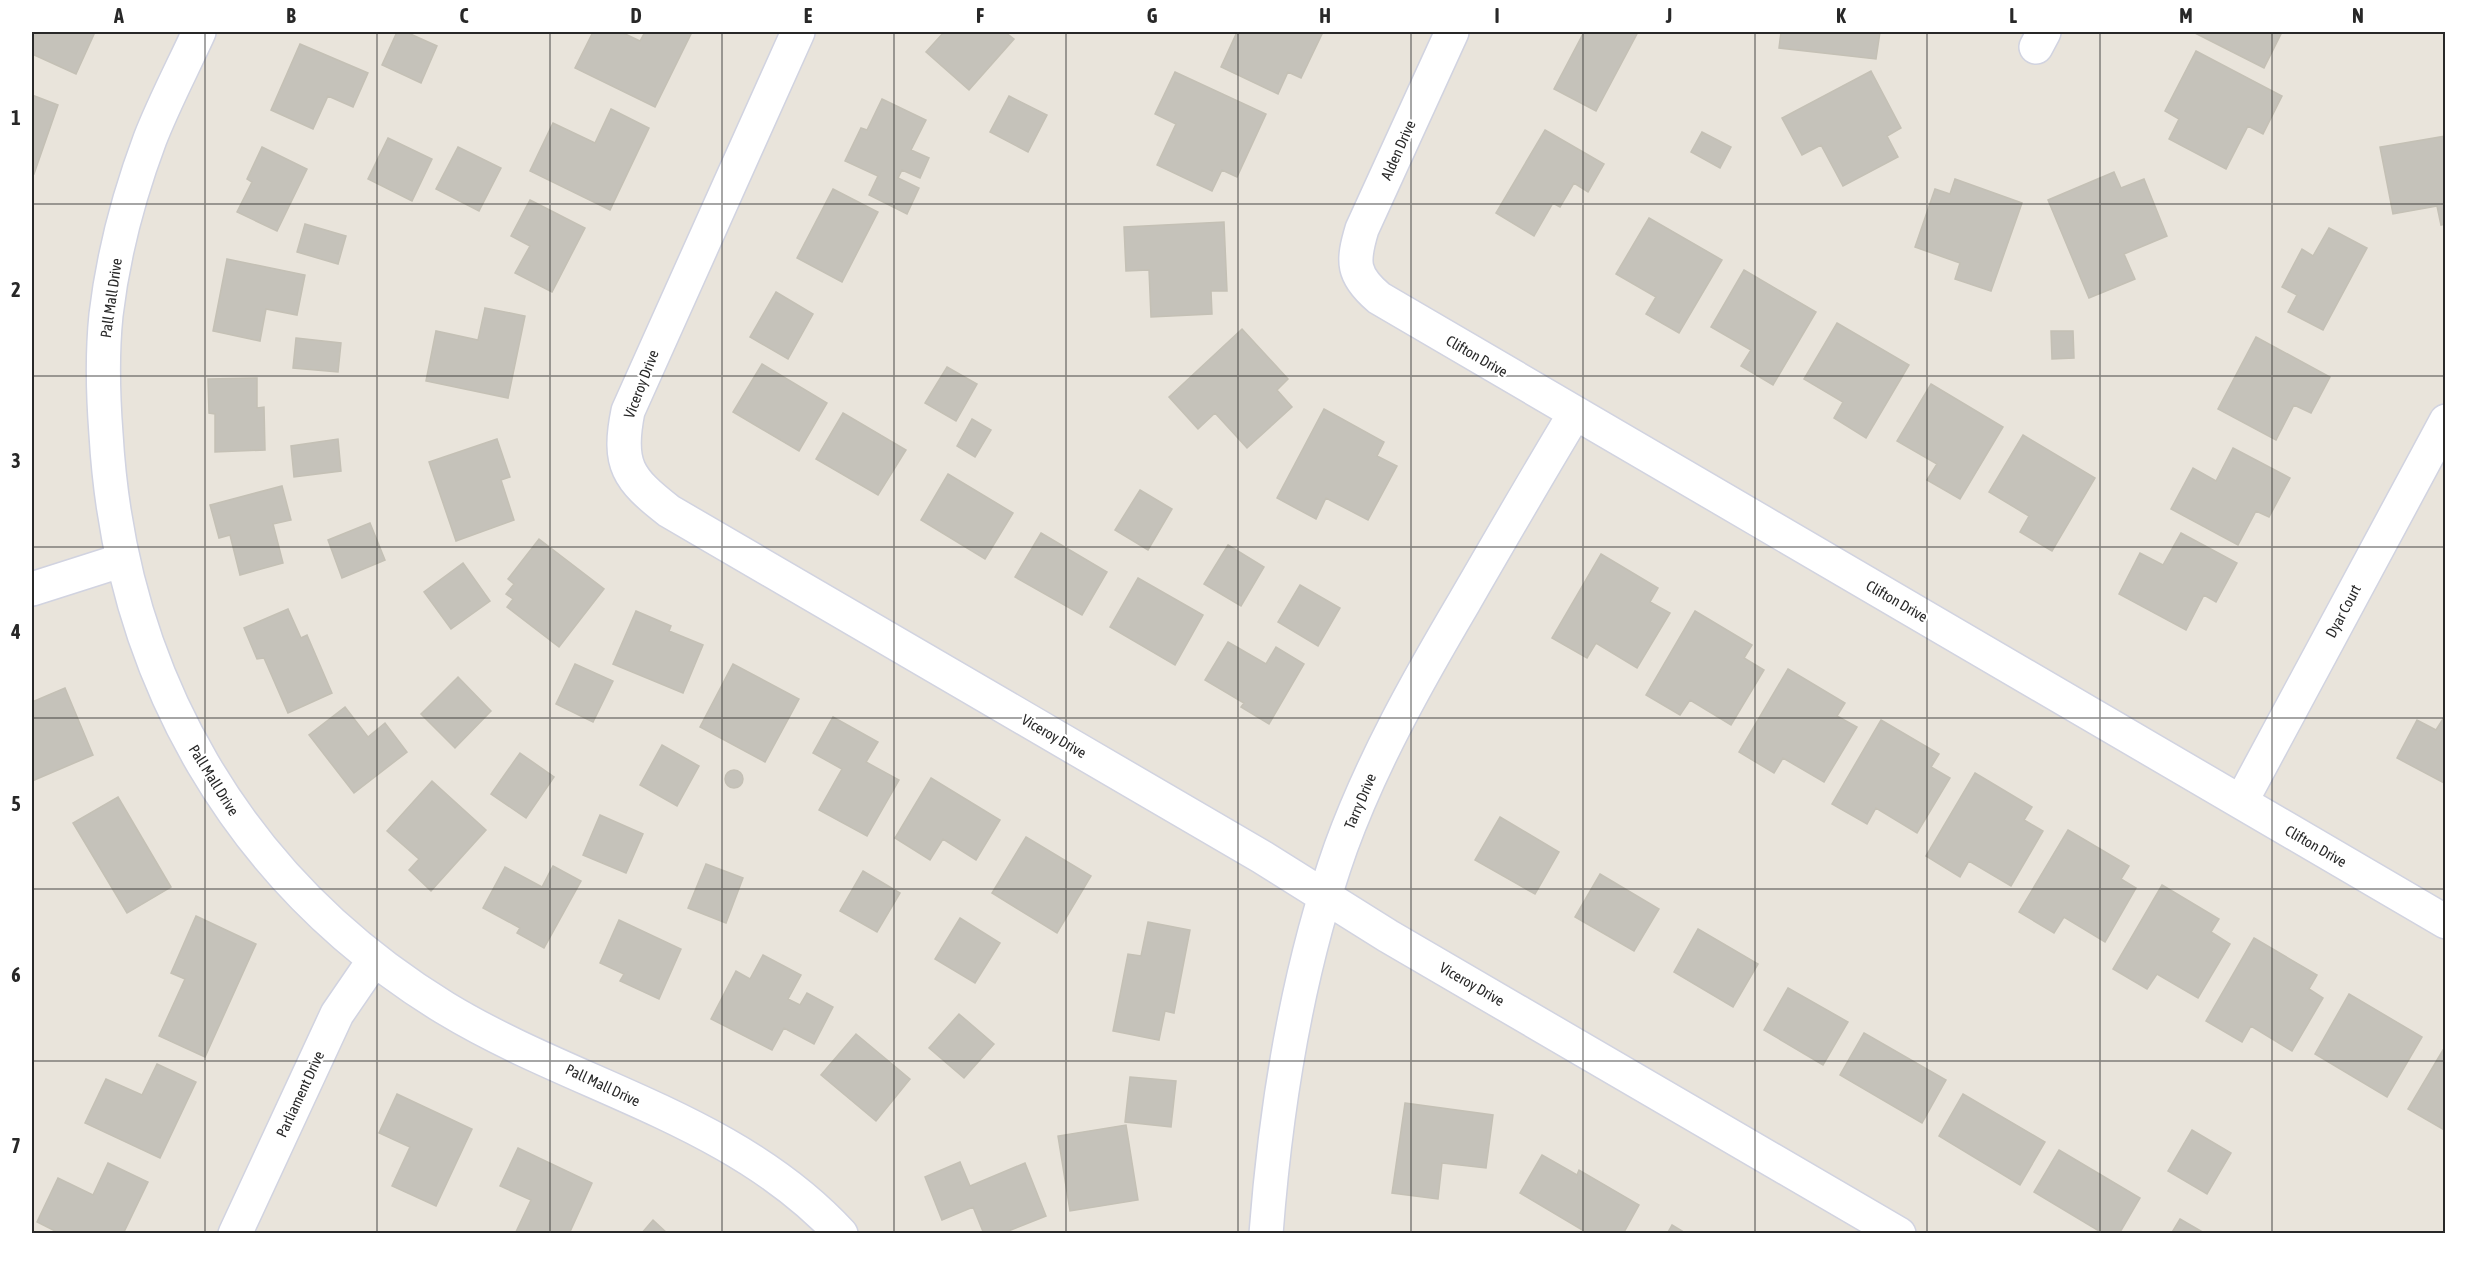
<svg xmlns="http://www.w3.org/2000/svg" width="2477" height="1265" font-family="'Asap Condensed',sans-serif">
  <rect width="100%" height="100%" fill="#e9e4db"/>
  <path fill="#c5c2ba" stroke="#c4c0b5" stroke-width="1.5" d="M32,32H95L76,74L32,54Z
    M397,32H406L437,46L421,83L382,65Z
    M593,32H621L640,41L645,32H692L655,107L575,68Z
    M944,32H1005L1014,39L969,90L926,52Z
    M1237,32H1323L1301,78L1288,72L1278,94L1221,67Z
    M1584,32H1638L1596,111L1554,89Z
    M1781,32H1880L1876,59L1779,48Z
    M2193,32H2282L2264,68Z
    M300,44L368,73L353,107L328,96L313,129L271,110Z
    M2196,51L2282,96L2263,134L2248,126L2226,169L2169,139L2179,119L2165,111Z
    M1871,71L1901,128L1887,136L1898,157L1843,186L1821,145L1802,155L1782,118Z
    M1175,72L1266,114L1237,177L1222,170L1212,191L1157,165L1176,124L1155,114Z
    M32,95L58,105L34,174L32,173Z
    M1009,96L1047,115L1028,152L990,132Z
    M882,99L926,120L911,150L929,158L920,178L902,170L898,178L919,188L907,214L869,195L878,176L845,161L861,128L867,130Z
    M611,109L649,128L610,210L530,171L553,123L595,143Z
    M1545,130L1604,164L1588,192L1574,183L1560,207L1553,203L1534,236L1496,213Z
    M1702,132L1731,147L1720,168L1691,152Z
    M2446,136V224L2441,225L2437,206L2393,214L2380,147Z
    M388,138L432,159L412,201L368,179Z
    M262,147L307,169L277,231L237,212L252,182L247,179Z
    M458,147L501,168L479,211L436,189Z
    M2114,172L2121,188L2144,179L2167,236L2124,254L2135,279L2089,298L2048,200Z
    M1955,179L2022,203L1991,291L1955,279L1960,263L1915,247L1935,189L1950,194Z
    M833,189L878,212L842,282L797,258Z
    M530,200L585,228L552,292L515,273L530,246L511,236Z
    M1649,218L1722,260L1679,333L1646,314L1656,297L1616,274Z
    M1224,222L1227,291H1211L1212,314L1151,317L1149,270L1126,271L1124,227Z
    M305,224L346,236L338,264L297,252Z
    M2329,228L2367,248L2323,330L2288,312L2297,295L2282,287L2302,249L2313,256Z
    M227,259L305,275L297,315L266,309L260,341L213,331Z
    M1744,270L1816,312L1773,385L1741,366L1751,350L1711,327Z
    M776,292L813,314L788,359L750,337Z
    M485,308L525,316L508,398L426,381L436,331L478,340Z
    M1837,323L1909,365L1866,438L1834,418L1843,402L1804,379Z
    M1242,329L1288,379L1277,390L1292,407L1247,448L1215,413L1198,429L1169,397Z
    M2051,331H2073L2074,358L2052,359Z
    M2256,337L2330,377L2311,413L2294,405L2276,440L2218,409Z
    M296,338L341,343L338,372L293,368Z
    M762,364L827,403L799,451L733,412Z
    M947,367L977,384L956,421L925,403Z
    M257,378V408L264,407L265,450L215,452V414L209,413L208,379Z
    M1931,384L2003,427L1960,499L1927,480L1937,464L1897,441Z
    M1324,409L1384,442L1377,456L1397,466L1368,520L1326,498L1316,519L1277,498Z
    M843,413L906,450L878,495L816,459Z
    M972,419L991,430L975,457L957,446Z
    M2023,435L2095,478L2052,551L2020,532L2029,516L1989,492Z
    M338,439L341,471L294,477L291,446Z
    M497,439L510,477L501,480L514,520L456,541L429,462Z
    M2233,448L2290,478L2269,517L2256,511L2238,545L2171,509L2193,468L2216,481Z
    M948,474L1013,513L985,559L921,520Z
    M282,486L291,520L273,524L283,563L240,575L230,535L219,538L210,505Z
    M1140,490L1172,509L1148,550L1115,530Z
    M370,523L385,560L342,578L328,540Z
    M1041,533L1107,572L1082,615L1015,577Z
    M2181,533L2237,563L2216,602L2204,595L2186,630L2119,594L2140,553L2163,565Z
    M539,539L604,589L559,647L507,607L513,599L506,594L514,584L508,579Z
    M1228,545L1264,567L1241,606L1204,584Z
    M1601,554L1658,588L1650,602L1670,613L1637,668L1596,643L1587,658L1552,638Z
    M463,563L490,601L451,629L424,592Z
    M1138,578L1203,615L1175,665L1110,627Z
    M1300,585L1340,608L1318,646L1278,622Z
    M288,609L301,638L307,635L332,693L288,713L264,658L257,659L244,628Z
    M636,611L671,626L669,631L703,645L683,693L613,664Z
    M1695,611L1752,645L1744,658L1764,670L1731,725L1690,700L1680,715L1646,695Z
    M1228,642L1266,664L1276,647L1304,664L1269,724L1241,707L1244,703L1205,680Z
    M575,664L613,681L593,722L556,704Z
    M733,664L799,699L765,762L700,727Z
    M1788,669L1845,703L1837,716L1857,727L1824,782L1783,758L1774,773L1739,752Z
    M458,677L491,711L455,748L421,714Z
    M65,688L93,755L32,781V702Z
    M345,707L368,737L385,723L407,752L354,793L309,735Z
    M2446,714V784L2397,758L2417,720L2436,730Z
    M833,717L878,742L866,762L899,780L867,836L819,810L842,769L813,753Z
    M1881,720L1939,754L1931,767L1950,778L1917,833L1876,808L1867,824L1832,804Z
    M662,745L699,766L677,806L640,785Z
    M520,753L554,777L526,818L491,794Z
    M725 779a9 9 0 1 1 18 0a9 9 0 1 1-18 0Z
    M1975,773L2032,807L2024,820L2043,831L2011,886L1969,861L1960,877L1926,856Z
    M931,778L1000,820L976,860L943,839L930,860L895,838Z
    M432,781L486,830L431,891L409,870L419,859L387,831Z
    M118,797L171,887L127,913L73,823Z
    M600,815L643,834L626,873L583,855Z
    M1500,817L1559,852L1535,894L1475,860Z
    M2068,830L2129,866L2121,879L2136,888L2105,942L2064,917L2054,933L2019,912Z
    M1026,837L1091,876L1057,933L992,893Z
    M706,864L743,878L726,923L688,908Z
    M553,866L581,881L544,948L517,933L520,928L483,908L505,867L542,887Z
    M863,871L900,893L877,932L840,911Z
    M1600,874L1659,909L1634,951L1575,917Z
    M2162,885L2219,919L2211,932L2230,944L2198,998L2157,974L2147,989L2113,969Z
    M196,916L256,944L205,1057L159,1036L185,979L171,973Z
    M960,918L1000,943L975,983L935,959Z
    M619,920L681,949L659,999L620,981L624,974L600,963Z
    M1148,922L1190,930L1174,1013L1165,1011L1159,1040L1113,1031L1128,954L1141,956Z
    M1698,929L1758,964L1733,1007L1674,972Z
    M2254,938L2317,975L2309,989L2323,998L2292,1051L2251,1026L2242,1042L2206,1021Z
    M763,955L801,975L788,999L800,1005L807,993L833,1007L814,1044L784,1028L772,1050L711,1019L736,971L750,979Z
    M1788,988L1848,1022L1823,1065L1764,1030Z
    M2349,994L2422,1037L2387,1097L2315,1054Z
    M959,1014L994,1044L964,1078L929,1048Z
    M1864,1033L1946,1080L1922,1123L1840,1075Z
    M856,1034L910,1079L876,1121L821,1075Z
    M2443,1050L2446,1051V1131L2408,1109Z
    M157,1064L196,1082L160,1158L85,1123L106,1079L142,1095Z
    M1130,1077L1176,1081L1171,1127L1125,1122Z
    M397,1094L472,1129L436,1206L392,1186L410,1147L379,1133Z
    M1963,1094L2045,1142L2020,1185L1939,1136Z
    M1405,1103L1493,1115L1486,1168L1442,1163L1438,1199L1392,1193Z
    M1126,1125L1138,1200L1070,1211L1058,1136Z
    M2192,1130L2231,1153L2207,1194L2168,1171Z
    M518,1148L592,1183L569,1234H515L531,1200L500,1186Z
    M2059,1150L2140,1198L2119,1234H2104L2034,1192Z
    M1542,1155L1577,1175L1579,1170L1639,1205L1623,1234H1589L1520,1193Z
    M960,1162L970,1186L1025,1163L1046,1216L1001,1234H984L973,1207L942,1220L925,1177Z
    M108,1163L148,1182L123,1234H61L37,1222L58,1178L93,1195Z
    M2180,1219L2206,1234H2171Z
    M653,1220L668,1234H641Z
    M1672,1225L1687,1234H1667Z"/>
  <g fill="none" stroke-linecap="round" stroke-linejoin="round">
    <g stroke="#d1d3e0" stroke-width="36">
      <path id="minor" d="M199,32C183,67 164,103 150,139C129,195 113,256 106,315C102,354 103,395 106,434C120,676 238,881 445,1008C575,1087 734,1118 841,1234
        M798,32L628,411C617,465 628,479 669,511L1262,857L1388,936L1899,1234
        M1452,32L1362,229C1352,262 1352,275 1379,298L2446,922
        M2036,47L2044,32
        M32,589L123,560
        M2241,802L2446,421
        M235,1234L337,1014L374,960
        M1266,1234C1276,1103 1297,971 1341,847C1372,762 1417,682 1463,604C1500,540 1537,476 1575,413"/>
    </g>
    <use href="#minor" stroke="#fff" stroke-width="33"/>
  </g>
  <path fill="none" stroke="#282828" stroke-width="1.5" stroke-opacity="0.55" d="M205,32V1234M377,32V1234M550,32V1234M722,32V1234M894,32V1234M1066,32V1234M1238,32V1234M1411,32V1234M1583,32V1234M1755,32V1234M1927,32V1234M2100,32V1234M2272,32V1234M32,204H2446M32,376H2446M32,547H2446M32,718H2446M32,889H2446M32,1061H2446"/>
  <g text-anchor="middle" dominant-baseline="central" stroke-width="4.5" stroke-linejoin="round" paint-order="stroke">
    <g font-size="15" fill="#282828" stroke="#fff">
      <text transform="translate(1398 150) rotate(-66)">Alden Drive</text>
      <text transform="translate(111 298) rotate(-82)">Pall Mall Drive</text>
      <text transform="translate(1477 356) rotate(30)">Clifton Drive</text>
      <text transform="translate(641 384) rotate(-69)">Viceroy Drive</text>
      <text transform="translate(1897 601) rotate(30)">Clifton Drive</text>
      <text transform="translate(2343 611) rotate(-62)">Dyar Court</text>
      <text transform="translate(1054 736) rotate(30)">Viceroy Drive</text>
      <text transform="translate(214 780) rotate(58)">Pall Mall Drive</text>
      <text transform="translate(1360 801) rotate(-67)">Tarry Drive</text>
      <text transform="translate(2316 846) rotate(30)">Clifton Drive</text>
      <text transform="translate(1472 984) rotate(30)">Viceroy Drive</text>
      <text transform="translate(603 1085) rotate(25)">Pall Mall Drive</text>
      <text transform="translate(300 1094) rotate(-65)">Parliament Drive</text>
    </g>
  </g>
  <rect width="2477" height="1265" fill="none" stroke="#ffffff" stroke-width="66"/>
  <rect x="33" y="33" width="2411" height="1199" fill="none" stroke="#282828" stroke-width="2"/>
  <g font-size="20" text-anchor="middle" font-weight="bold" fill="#282828">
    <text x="119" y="23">A</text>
    <text x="291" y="23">B</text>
    <text x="464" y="23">C</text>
    <text x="636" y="23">D</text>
    <text x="808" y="23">E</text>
    <text x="980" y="23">F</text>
    <text x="1152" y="23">G</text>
    <text x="1325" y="23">H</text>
    <text x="1497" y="23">I</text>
    <text x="1669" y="23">J</text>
    <text x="1841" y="23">K</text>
    <text x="2013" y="23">L</text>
    <text x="2186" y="23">M</text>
    <text x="2358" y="23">N</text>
    <text x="16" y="125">1</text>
    <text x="16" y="297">2</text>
    <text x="16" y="468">3</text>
    <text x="16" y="639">4</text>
    <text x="16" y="811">5</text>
    <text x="16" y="982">6</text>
    <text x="16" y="1153">7</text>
  </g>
</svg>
